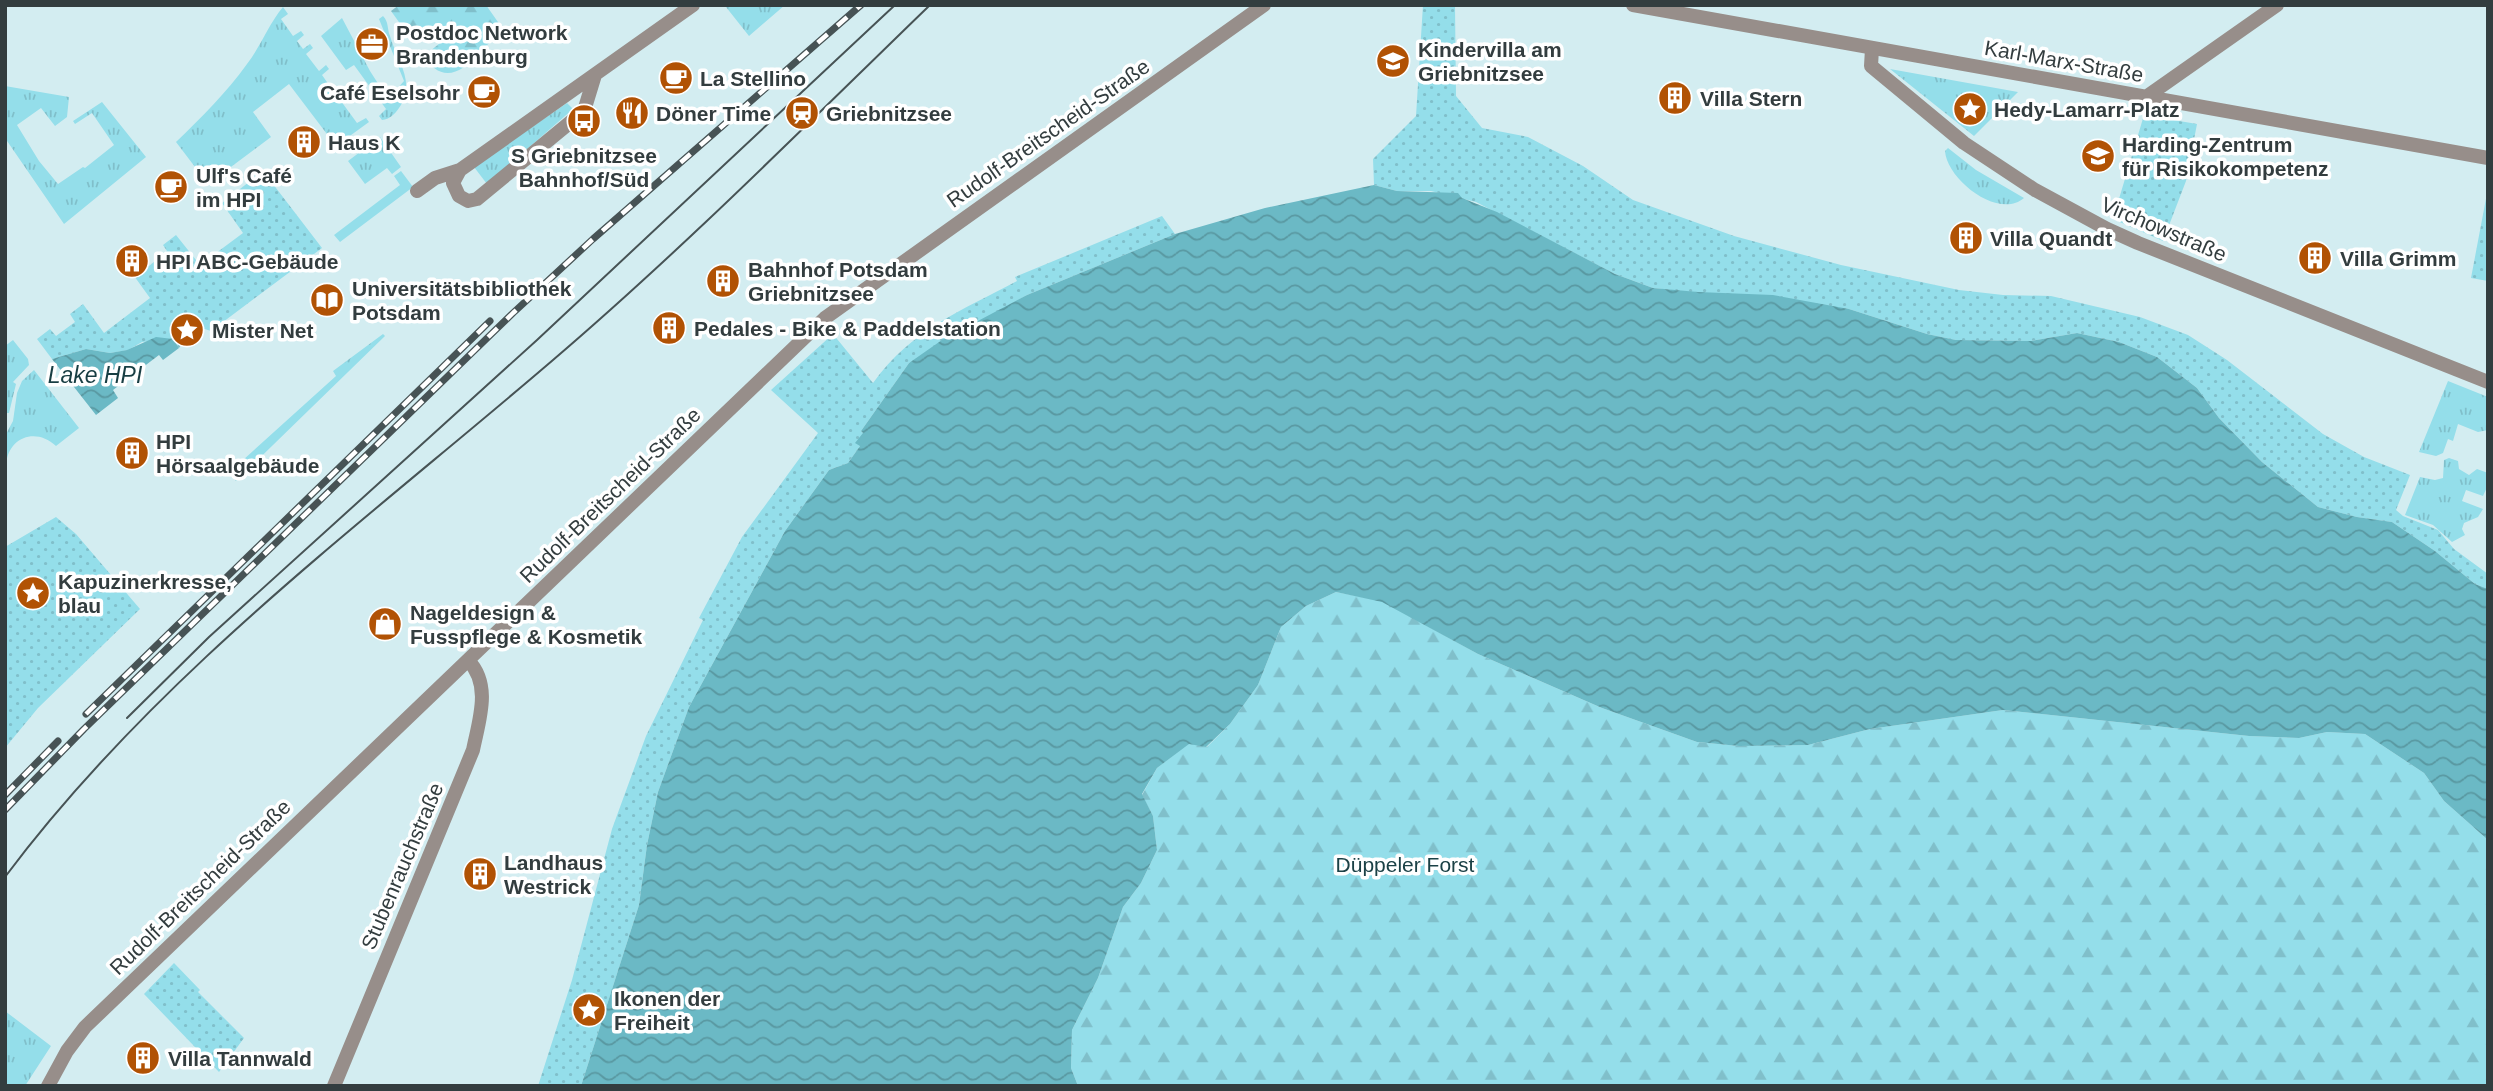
<svg xmlns="http://www.w3.org/2000/svg" width="2493" height="1091" font-family="Helvetica,sans-serif">
  <defs>
    <pattern id="grass-tufts" width="24" height="20" patternUnits="userSpaceOnUse" patternTransform="scale(1.75)"><rect width="24" height="20" fill="#94deea"/><path d="M3 7l-1-3M5 7V3M7 7l1-3M15 17l-1-3M17 17v-4M19 17l1-3" fill="none" stroke="#80bfca"/></pattern>
    <pattern id="forest-firs" width="22" height="20" patternUnits="userSpaceOnUse" patternTransform="scale(1.75)"><rect width="22" height="20" fill="#94deea"/><path d="M5 1l3.5 6h-7zM16 11l3.5 6h-7z" fill="#80bfca"/></pattern>
    <pattern id="park-dots" width="8" height="8" patternUnits="userSpaceOnUse" patternTransform="scale(1.75)"><rect width="8" height="8" fill="#94deea"/><path d="M2 2h.1M6 6h.1" fill="none" stroke="#80bfca" stroke-width="1.8" stroke-linecap="round"/></pattern>
    <pattern id="water-waves" width="16" height="10" patternUnits="userSpaceOnUse" patternTransform="scale(1.75)"><rect width="16" height="10" fill="#6bb9c5"/><path d="M0 5q4-4 8 0t8 0" fill="none" stroke="#5998a1"/></pattern>
  </defs>
  <rect width="100%" height="100%" fill="#d3edf1"/>
  <path fill="url(#grass-tufts)" d="M729,5H785L749,36L726,7Z
    M283,7L288,14L281,19L293,36L301,31L304,35L297,41L303,49L310,44L313,48L306,54L319,71L326,65L329,69L322,75L334,92L343,87L345,91L338,97L357,123L366,118L369,122L336,146L289,84L253,112L271,137L208,184L176,142C202,117 226,93 247,64C261,46 268,25 283,7Z
    M383,16C389,22 387,29 390,36C397,61 417,83 399,108C394,115 390,119 382,120L379,116L386,109L354,65L346,70L321,36L342,18L370,71L388,99L404,81L379,19Z
    M1890,69L2018,92L1974,136Z
    M5,86L69,97L67,117L55,126L41,108L17,125L39,161L58,184L83,167L85,168L114,145L92,113L75,124L73,121L102,102L146,157L64,224L5,138Z
    M567,103L573,109L487,184L474,167Z
    M380,137L401,167L392,174L387,168L365,184L348,161Z
    M1948,148L1976,170L2024,198C1999,220 1947,180 1945,151Z
    M401,171L413,187L340,242L334,235L400,185L394,176Z
    M383,334L385,336L236,481L227,468L232,470L336,376L333,371Z
    M13,340L28,359L29,365L13,382L16,384L9,413H6L5,419V346Z
    M34,370L79,428L56,446C36,427 8,437 6,465L5,436L13,421L17,393L22,381Z
    M2448,381L2488,397V430L2478,432L2458,424L2453,441L2448,439L2443,453L2436,456L2419,452Z
    M2449,458L2458,461L2459,469L2469,475L2477,469L2488,473V485L2483,496L2466,490L2462,501L2483,509L2478,517L2464,523L2462,529L2465,535L2452,542L2433,525L2405,515L2420,477L2435,480L2443,478L2444,460Z
    M5,1011L51,1046L25,1086H5Z"/>
  <path fill="url(#forest-firs)" d="M399,5H486L505,32L462,63L464,67C447,79 434,72 424,56L445,39L435,26L414,43L391,11Z
    M1336,592L1382,601L1478,654L1602,708L1697,742L1739,746L1808,745L1870,729L2003,710L2249,736L2299,738L2327,732L2365,734L2424,773L2444,801L2488,840V1086H1078L1071,1068L1072,1030L1098,978L1123,907L1141,883L1157,850L1153,816L1142,795L1157,768L1189,743L1207,747L1230,724L1258,685L1281,627L1306,606Z"/>
  <path fill="url(#park-dots)" d="M1423,5H1455L1456,96L1482,128L1528,137L1583,166L1633,200L1734,236L1841,265L1959,290L2003,295L2051,296L2140,317L2188,335L2227,360L2323,434L2364,457L2410,475L2396,510L2403,516L2438,530L2454,549L2488,574V589L2475,584L2435,551L2392,522L2357,517L2318,507L2262,462L2219,418L2197,388L2157,357L2119,342L2077,333L2031,341L1956,340L1927,334L1849,309L1653,288L1615,274L1476,202L1431,191H1397L1374,185L1373,159L1416,116Z
    M2144,115L2197,124L2186,181L2163,241L2113,219Z
    M263,171L322,248L211,331L195,326L179,348L173,339L142,342L128,350L110,353L86,349L52,359L37,339L50,329L56,336L75,322L70,314L83,304L104,333L150,298L129,269L142,260L149,266L167,251L163,245L176,235L200,265L243,233L222,203Z
    M2488,188V281L2471,278Z
    M1162,216L1175,234L1027,295L909,363L861,431L863,433L860,446L848,463L829,470L785,531L689,707L658,792L647,845L639,905L581,1086H538L572,980L612,829L646,736L703,620L699,618L742,537L818,433L771,390L833,334L873,383C912,329 961,311 1017,281L1015,277Z
    M56,517L76,534L140,609L38,708L5,748V547Z
    M174,963L200,990L198,992L244,1038L219,1072L144,994Z"/>
  <path fill="url(#water-waves)" d="M1374,185L1397,191L1458,193L1462,198L1497,212L1615,274L1653,288L1698,292L1773,295L1849,309L1927,334L1956,340L2031,341L2077,333L2119,342L2157,357L2197,388L2219,418L2262,462L2318,507L2357,517L2392,522L2435,551L2475,584L2488,589V840L2444,801L2424,773L2365,734L2327,732L2299,738L2249,736L2003,710L1870,729L1808,745L1739,746L1697,742L1602,708L1478,654L1382,602L1336,592L1306,606L1281,627L1258,685L1230,724L1206,747L1189,744L1157,768L1142,794L1153,816L1157,850L1141,883L1123,907L1098,978L1072,1030L1071,1068L1078,1086H581L639,905L647,845L658,792L689,707L785,531L829,470L848,463L860,446L855,443L863,433L861,431L909,363L942,340L1027,295L1175,234L1265,208Z
    M156,337L173,339L179,348L163,360L159,355L113,390L118,398L96,415L52,359L86,349L110,353L127,350Z"/>
  <g fill="none" stroke-linecap="round" stroke-linejoin="round">
    <path stroke="#978e8a" stroke-width="14" d="M1633,5L2488,158
      M1872,49L1871,66L1964,143L2035,190L2107,229L2138,243L2488,382
      M595,75L584,111L477,199L468,201L459,196L453,183L460,170L693,5
      M2146,97L2277,5
      M417,191L435,178L460,170
      M48,1086L67,1051L85,1027L825,318L1264,5
      M334,1086L473,750C479,720 492,685 468,660"/>
    <path stroke="#475355" stroke-width="2" d="M127,718L209,637L537,340L895,5
      M5,877C156,675 363,523 553,360C684,248 806,125 930,5"/>
    <g stroke="#475355" stroke-width="7">
      <path id="rail" d="M86,714L490,321
        M5,795L58,741
        M5,810L84,729L513,313L593,239L861,5"/>
    </g>
    <use href="#rail" stroke="#fff" stroke-width="4.5" stroke-dasharray="13" stroke-linecap="butt"/>
  </g>
  <defs>
    <g id="office-disc" transform="scale(1.75)"><circle r="9.5" fill="#b15204" stroke="#fff"/><path d="M-6-3h4V-5.5h4V-3h4V5H-6ZM-1-4.5V-3h2v-1.5ZM-6 0V1H6V0Z" fill="#fff"/></g>
    <g id="school-disc" transform="scale(1.75)"><circle r="9.5" fill="#b15204" stroke="#fff"/><path d="M0-5L7-2L0 1L-7-2ZM-4 1L0 2.5L4 1V4Q0 6-4 4Z" fill="#fff"/></g>
    <g id="cafe-disc" transform="scale(1.75)"><circle r="9.5" fill="#b15204" stroke="#fff"/><path d="M-5.5-4.5H6V0H3Q3 3.5 0 3.5H-2.5Q-5.5 3.5-5.5 0ZM3-3.2v2h1.7v-2ZM-6 4.5H4V6H-6Z" fill="#fff"/></g>
    <g id="building-disc" transform="scale(1.75)"><circle r="9.5" fill="#b15204" stroke="#fff"/><path d="M-4-6H4V6H1V3H-1V6H-4ZM-2.5-4.3h1.7v1.8h-1.7ZM.8-4.3h1.7v1.8H.8ZM-2.5-1h1.7V.8h-1.7ZM.8-1h1.7V.8H.8Z" fill="#fff"/></g>
    <g id="sight-disc" transform="scale(1.75)"><circle r="9.5" fill="#b15204" stroke="#fff"/><path d="M0-6L1.8-2.2L6-1.7L2.9 1.2L3.7 5.4L0 3.3L-3.7 5.4L-2.9 1.2L-6-1.7L-1.8-2.2Z" fill="#fff"/></g>
    <g id="restaurant-disc" transform="scale(1.75)"><circle r="9.5" fill="#b15204" stroke="#fff"/><path d="M-5-6h1v4h1v-4h1v4h1v-4h1v5L-1.5 .5V6h-2V.5L-5-1ZM5-6V6H3V1.5H1.5Q1.5-4 5-6Z" fill="#fff"/></g>
    <g id="station-disc" transform="scale(1.75)"><circle r="9.5" fill="#b15204" stroke="#fff"/><path d="M-3-6H3Q5-6 5-4V2Q5 4 3 4L4.5 6H3L1.5 4h-3L-3 6H-4.5L-3 4Q-5 4-5 2V-4Q-5-6-3-6ZM-3.5-4v3h7v-3ZM-3.5 1v1.5H-2V1ZM2 1v1.5H3.5V1Z" fill="#fff"/></g>
    <g id="bus-disc" transform="scale(1.75)"><circle r="9.5" fill="#b15204" stroke="#fff"/><path d="M-5-6H5V4H4V6H2V4H-2V6H-4V4H-5ZM-3.5-4V0h7V-4ZM-3.5 1.2v1.5H-2V1.2ZM2 1.2v1.5H3.5V1.2Z" fill="#fff"/></g>
    <g id="university-disc" transform="scale(1.75)"><circle r="9.5" fill="#b15204" stroke="#fff"/><path d="M0-5L7-2L0 1L-7-2ZM-4 1L0 2.5L4 1V4Q0 6-4 4Z" fill="#fff"/></g>
    <g id="library-disc" transform="scale(1.75)"><circle r="9.5" fill="#b15204" stroke="#fff"/><path d="M-6-4Q-3-5.5-.7-3.5V5Q-3 3-6 4ZM6-4Q3-5.5 .7-3.5V5Q3 3 6 4Z" fill="#fff"/></g>
    <g id="shop-disc" transform="scale(1.75)"><circle r="9.5" fill="#b15204" stroke="#fff"/><path d="M-5-2.5h2.3a2.7 3.5 0 0 1 5.4 0H5L5.5 6h-11ZM-1.5-2.5h3a1.5 2.3 0 0 0-3 0Z" fill="#fff"/></g>
  </defs>
  <g fill-rule="evenodd">
    <use href="#office-disc" x="372" y="44"/>
    <use href="#school-disc" x="1393" y="61"/>
    <use href="#cafe-disc" x="676" y="78"/>
    <use href="#cafe-disc" x="484" y="92"/>
    <use href="#building-disc" x="1675" y="98"/>
    <use href="#sight-disc" x="1970" y="109"/>
    <use href="#restaurant-disc" x="632" y="113"/>
    <use href="#station-disc" x="802" y="113"/>
    <use href="#bus-disc" x="584" y="121"/>
    <use href="#building-disc" x="304" y="142"/>
    <use href="#university-disc" x="2098" y="156"/>
    <use href="#cafe-disc" x="171" y="187"/>
    <use href="#building-disc" x="1966" y="238"/>
    <use href="#building-disc" x="2315" y="258"/>
    <use href="#building-disc" x="132" y="261"/>
    <use href="#building-disc" x="723" y="281"/>
    <use href="#library-disc" x="327" y="300"/>
    <use href="#building-disc" x="669" y="328"/>
    <use href="#sight-disc" x="187" y="330"/>
    <use href="#building-disc" x="132" y="453"/>
    <use href="#sight-disc" x="33" y="593"/>
    <use href="#shop-disc" x="385" y="624"/>
    <use href="#building-disc" x="480" y="874"/>
    <use href="#sight-disc" x="589" y="1010"/>
    <use href="#building-disc" x="143" y="1058"/>
  </g>
  <g text-anchor="middle" dominant-baseline="central" stroke-width="7" stroke-linejoin="round" paint-order="stroke">
    <g font-size="21" font-weight="bold" fill="#333d3f" stroke="#fff" text-anchor="start">
      <text x="396" y="32">Postdoc Network<tspan x="396" dy="24">Brandenburg</tspan></text>
      <text x="1418" y="49">Kindervilla am<tspan x="1418" dy="24">Griebnitzsee</tspan></text>
      <text x="700" y="78">La Stellino</text>
      <text x="460" y="92" text-anchor="end">Café Eselsohr</text>
      <text x="1700" y="98">Villa Stern</text>
      <text x="1994" y="109">Hedy-Lamarr-Platz</text>
      <text x="656" y="113">Döner Time</text>
      <text x="826" y="113">Griebnitzsee</text>
      <text x="328" y="142">Haus K</text>
      <text x="2122" y="144">Harding-Zentrum<tspan x="2122" dy="24">für Risikokompetenz</tspan></text>
      <text x="584" y="155" text-anchor="middle">S Griebnitzsee<tspan x="584" dy="24">Bahnhof/Süd</tspan></text>
      <text x="196" y="175">Ulf's Café<tspan x="196" dy="24">im HPI</tspan></text>
      <text x="1990" y="238">Villa Quandt</text>
      <text x="2340" y="258">Villa Grimm</text>
      <text x="156" y="261">HPI ABC-Gebäude</text>
      <text x="748" y="269">Bahnhof Potsdam<tspan x="748" dy="24">Griebnitzsee</tspan></text>
      <text x="352" y="288">Universitätsbibliothek<tspan x="352" dy="24">Potsdam</tspan></text>
      <text x="694" y="328">Pedales - Bike &amp; Paddelstation</text>
      <text x="212" y="330">Mister Net</text>
      <text x="156" y="441">HPI<tspan x="156" dy="24">Hörsaalgebäude</tspan></text>
      <text x="58" y="581">Kapuzinerkresse,<tspan x="58" dy="24">blau</tspan></text>
      <text x="410" y="612">Nageldesign &amp;<tspan x="410" dy="24">Fusspflege &amp; Kosmetik</tspan></text>
      <text x="504" y="862">Landhaus<tspan x="504" dy="24">Westrick</tspan></text>
      <text x="614" y="998">Ikonen der<tspan x="614" dy="24">Freiheit</tspan></text>
      <text x="168" y="1058">Villa Tannwald</text>
    </g>
    <g font-size="21" fill="#333d3f" stroke="#fff">
      <text transform="translate(2064 61) rotate(10)">Karl-Marx-Straße</text>
      <text transform="translate(1048 133) rotate(-35)">Rudolf-Breitscheid-Straße</text>
      <text transform="translate(2164 229) rotate(23)">Virchowstraße</text>
      <text transform="translate(610 495) rotate(-44)">Rudolf-Breitscheid-Straße</text>
      <text transform="translate(402 866) rotate(-67)">Stubenrauchstraße</text>
      <text transform="translate(200 887) rotate(-44)">Rudolf-Breitscheid-Straße</text>
    </g>
    <g font-size="21" fill="#1b4146" stroke="#fff">
      <text x="1405" y="864">Düppeler Forst</text>
    </g>
    <g font-size="23" font-style="italic" fill="#183e43" stroke="#fff">
      <text x="95" y="375">Lake HPI</text>
    </g>
  </g>
  <rect width="2493" height="1091" fill="none" stroke="#333d3f" stroke-width="14"/>
</svg>
